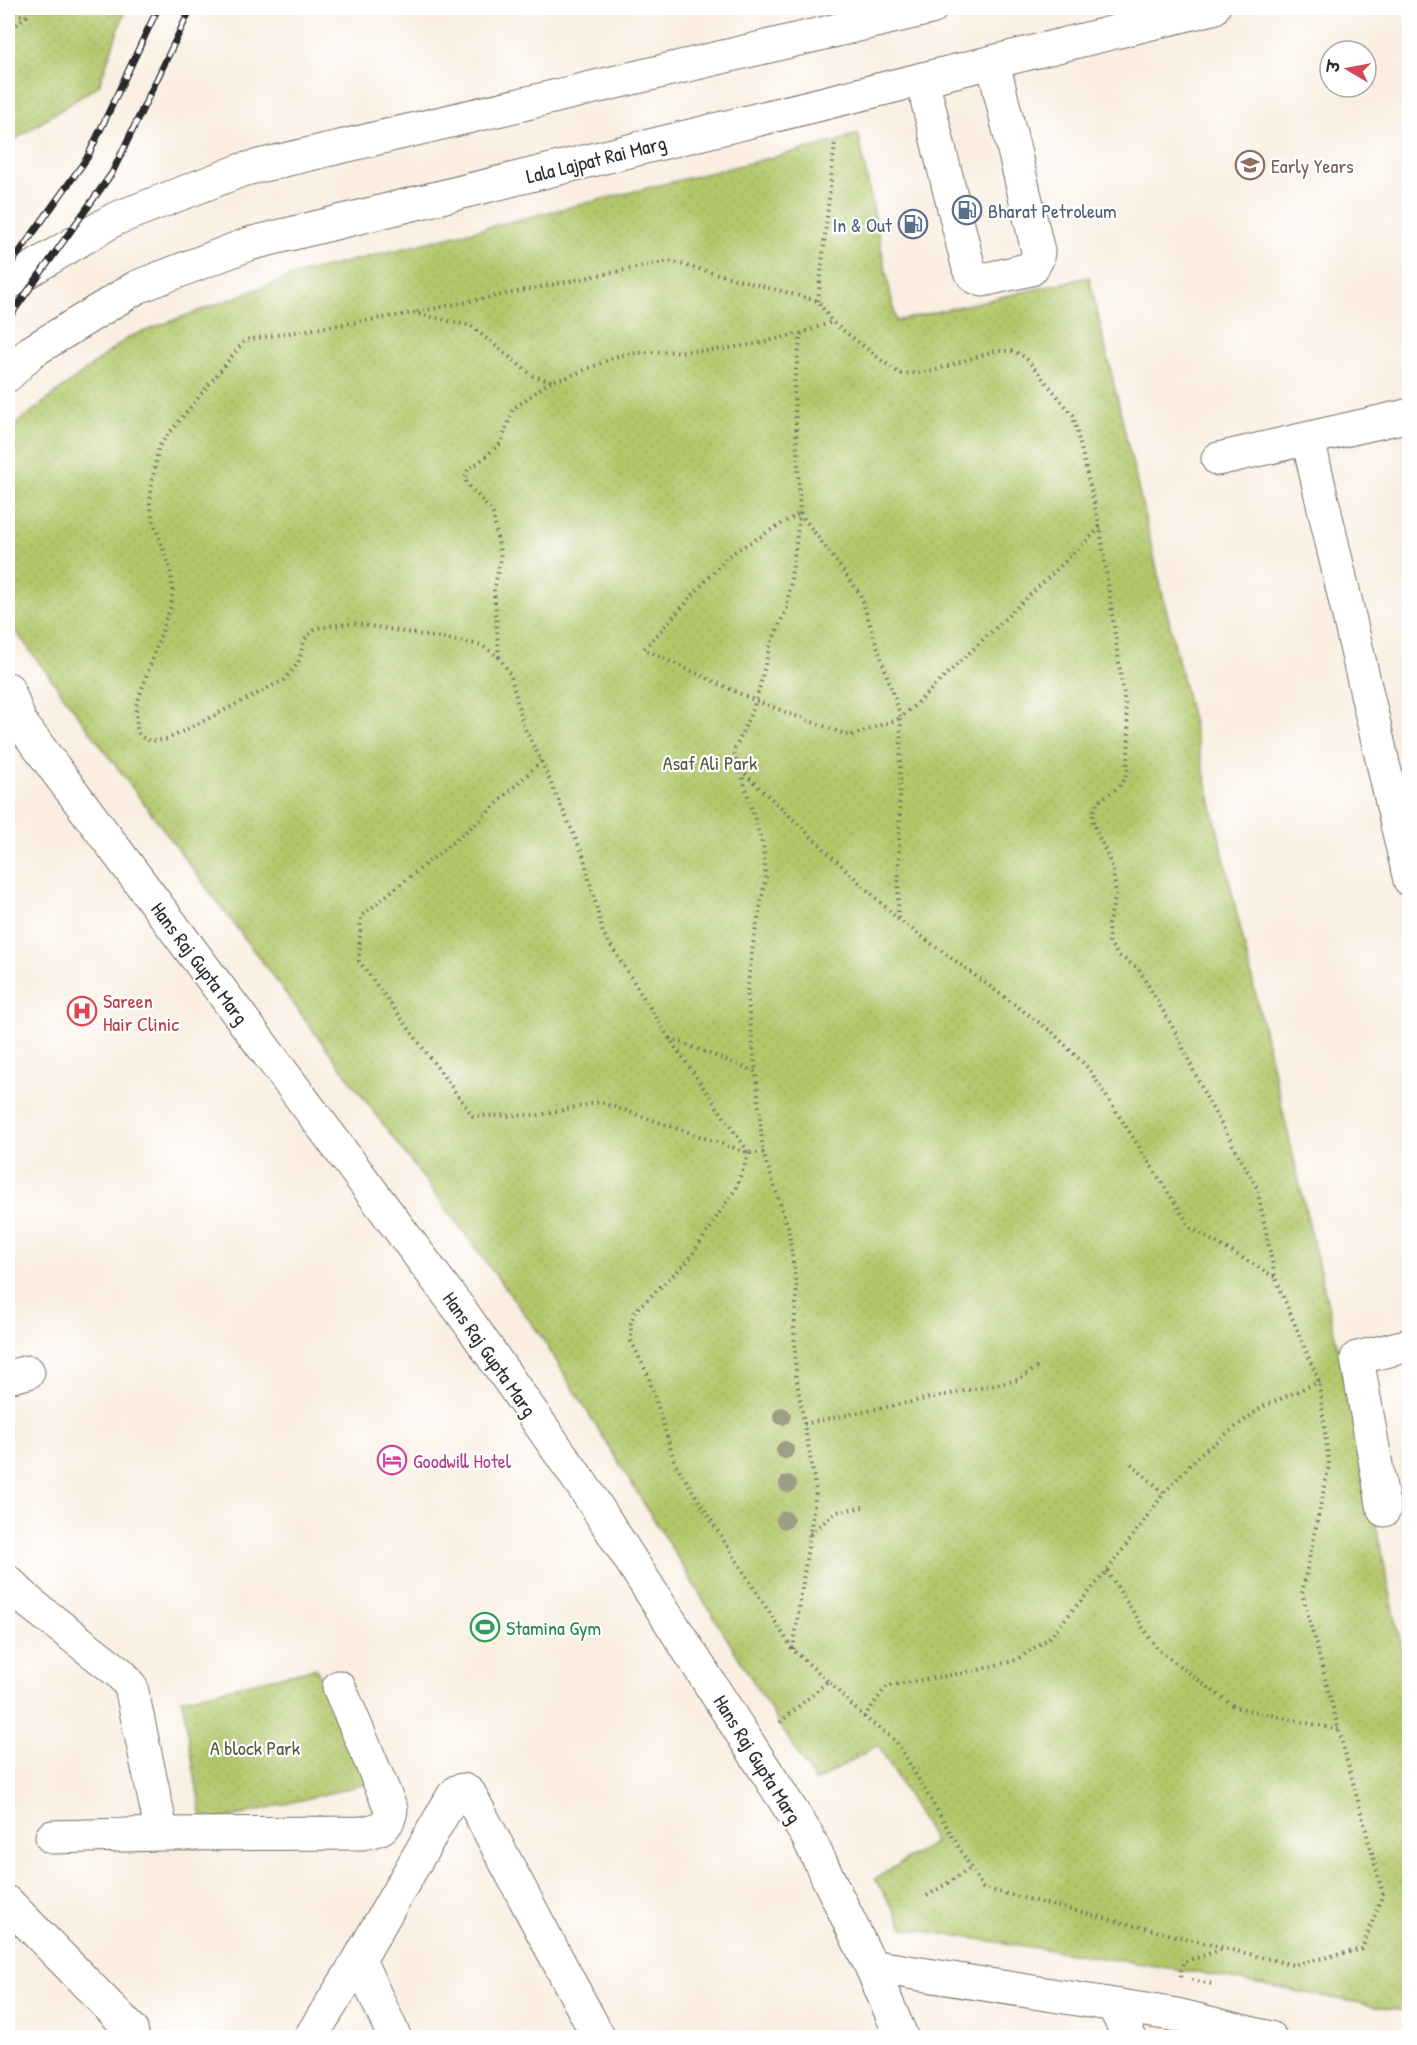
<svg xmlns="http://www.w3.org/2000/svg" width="1417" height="2045" font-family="'Patrick Hand','Playpen Sans Deva',sans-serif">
  <defs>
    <pattern id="park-dots" width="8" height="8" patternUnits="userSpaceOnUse" patternTransform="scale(1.5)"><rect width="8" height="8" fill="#b3c76b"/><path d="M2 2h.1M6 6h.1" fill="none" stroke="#9aab5d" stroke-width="1.8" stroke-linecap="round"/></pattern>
  </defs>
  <rect width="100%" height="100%" fill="#fff"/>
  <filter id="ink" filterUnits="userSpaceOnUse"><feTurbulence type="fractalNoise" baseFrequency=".0167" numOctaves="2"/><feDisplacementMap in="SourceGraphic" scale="12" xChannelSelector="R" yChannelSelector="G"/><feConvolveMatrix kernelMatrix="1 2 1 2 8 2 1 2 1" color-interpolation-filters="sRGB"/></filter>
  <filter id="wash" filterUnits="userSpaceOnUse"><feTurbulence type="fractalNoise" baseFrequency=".008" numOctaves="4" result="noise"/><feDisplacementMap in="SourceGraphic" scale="24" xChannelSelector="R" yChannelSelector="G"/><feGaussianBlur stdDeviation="1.35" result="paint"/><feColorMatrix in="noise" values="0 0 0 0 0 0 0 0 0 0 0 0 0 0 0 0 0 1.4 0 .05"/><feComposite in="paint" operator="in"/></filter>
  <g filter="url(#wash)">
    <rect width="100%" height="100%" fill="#f9eee0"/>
    <path fill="url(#park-dots)" stroke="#6f794b" stroke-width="1.5" d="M8,8H126L99,85L8,144Z
      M858,133L896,321L1089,277L1342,1366L1409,1682V2012L1182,1970L905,1928L875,1879L935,1842L878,1745L815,1782L541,1336L8,621V430L129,337L298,274L835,142Z
      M316,1668L370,1783L203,1824L182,1699Z"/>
  </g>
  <g filter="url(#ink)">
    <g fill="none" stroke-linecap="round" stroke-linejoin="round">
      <g stroke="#736f6a" stroke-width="35">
        <path id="minor" d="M922,79L969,269L975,277L983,280L1031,269L1037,259L1038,251L993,62
          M1308,439L1410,880
          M1218,459L1410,415
          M8,689L20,722
          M8,717L20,722L466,1318L585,1489L807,1835L871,1966L902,2038
          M8,1377L28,1372
          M1384,1510L1357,1358L1410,1345
          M8,1582L30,1603L121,1674L131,1687L162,1834L362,1833C379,1830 389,1828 391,1809L339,1687
          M52,1837L162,1834
          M8,1903L131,2029L133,2038
          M359,1960L395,2038
          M871,1966L1177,2015L1270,2038
          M1113,2005L1130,2038
          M310,2038L359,1960L453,1796L458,1791L463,1790L469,1793L599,2038"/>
      </g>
      <g stroke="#736f6a" stroke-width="35">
        <path id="major" d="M8,283L115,219L242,170L931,8
          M8,375L31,352L137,287L249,244L1213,8"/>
      </g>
      <path stroke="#736f6a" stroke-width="4" stroke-dasharray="1.5 4.5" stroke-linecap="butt" d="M8,14L27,16L30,8
        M8,33L26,16
        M818,301L835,142
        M417,312L669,261L818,301L832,322
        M801,333L794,385L800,513L787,608L770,645L756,701L735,749L734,757L741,770L898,919L1052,1032L1089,1069L1191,1228L1275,1277
        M551,381L533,376L471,326L414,313L245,340L159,446L152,481L150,503L154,523L170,568L173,589L171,605L136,706L137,732C148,744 153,741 168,739L284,680L298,663L305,639L316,628L353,623L481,645L499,657L511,676L523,725L541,761L583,855L603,933L669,1038L749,1153
        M800,513L860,594L901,718L850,736L756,701L644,649L729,555Z
        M499,657L494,590L501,558L493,513L467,483L465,477L469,467L478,463L501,443L513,409L551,381L568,377L620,355L646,352L710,351L756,344L801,333L832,322L900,374L929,372L995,351H1014L1026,358L1073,415L1100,528L1129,733L1127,774L1119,787L1098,802L1093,812V823L1113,869L1116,895L1108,925L1109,942L1118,955L1138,968L1176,1033L1205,1095L1257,1188L1275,1277L1319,1382L1329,1465L1302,1593L1383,1894L1362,1949L1293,1965L983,1888L896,1741L864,1717L828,1681L777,1725
        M541,761L479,821L361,916L359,961L473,1116L539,1115L600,1102L749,1153H763L788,1227L797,1289L794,1330L796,1376L816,1491L793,1650
        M741,772L763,847L766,877L753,944L747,992L756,1072
        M898,918L901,718L1100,528
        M670,1038L756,1072L763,1153
        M749,1153L736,1188L688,1261L638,1308L633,1315L631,1323V1341L648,1375L675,1463L793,1650L828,1681
        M804,1424L1018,1380L1039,1366
        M1131,1464L1164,1493
        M810,1534L836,1512L863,1507
        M1107,1571L1157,1649L1235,1707L1339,1730
        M864,1717L887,1686L974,1671L1016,1660L1048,1639L1107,1571L1164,1493L1200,1454L1262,1407L1321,1381
        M927,1896L971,1868
        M1180,1977L1183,1962L1224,1949
        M1192,1980L1212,1984"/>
      <use href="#minor" stroke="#fff" stroke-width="33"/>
      <use href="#major" stroke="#fff" stroke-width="33"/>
      <g stroke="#2b2b2b" stroke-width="7">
        <path id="rail" d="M8,268L87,158L158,8
          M8,319L112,173L191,8"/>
      </g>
      <use href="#rail" stroke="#fff" stroke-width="4.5" stroke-dasharray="14" stroke-linecap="butt"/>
    </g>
    <g fill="#9e9d87">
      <circle cx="782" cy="1416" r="9"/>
      <circle cx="785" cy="1450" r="9"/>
      <circle cx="788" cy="1484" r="9"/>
      <circle cx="785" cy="1520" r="9"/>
    </g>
  </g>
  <defs>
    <g id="school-ring" transform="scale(1.5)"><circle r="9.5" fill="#fff" stroke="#8d6e63" stroke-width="1.5"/><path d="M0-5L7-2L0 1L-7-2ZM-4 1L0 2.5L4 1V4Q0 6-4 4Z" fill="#8d6e63"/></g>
    <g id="fuel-ring" transform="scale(1.5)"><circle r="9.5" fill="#fff" stroke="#5c6f8a" stroke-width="1.5"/><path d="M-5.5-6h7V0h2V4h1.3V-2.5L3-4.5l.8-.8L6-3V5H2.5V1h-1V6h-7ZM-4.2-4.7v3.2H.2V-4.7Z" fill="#5c6f8a"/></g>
    <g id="hospital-ring" transform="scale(1.5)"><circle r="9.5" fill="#fff" stroke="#e0444e" stroke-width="1.5"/><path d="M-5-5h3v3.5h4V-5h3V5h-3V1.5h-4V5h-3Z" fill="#e0444e"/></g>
    <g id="hotel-ring" transform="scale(1.5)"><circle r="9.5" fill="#fff" stroke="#d1479c" stroke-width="1.5"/><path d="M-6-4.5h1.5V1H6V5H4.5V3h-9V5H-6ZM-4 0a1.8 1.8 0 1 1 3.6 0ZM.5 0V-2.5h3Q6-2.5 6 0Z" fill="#d1479c"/></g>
    <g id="stadium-ring" transform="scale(1.5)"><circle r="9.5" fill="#fff" stroke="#2e9e5b" stroke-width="1.5"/><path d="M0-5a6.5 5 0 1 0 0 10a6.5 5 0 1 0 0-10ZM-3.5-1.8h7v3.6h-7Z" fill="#2e9e5b"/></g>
  </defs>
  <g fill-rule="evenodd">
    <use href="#school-ring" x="1250" y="165"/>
    <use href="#fuel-ring" x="967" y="210"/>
    <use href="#fuel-ring" x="913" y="224"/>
    <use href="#hospital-ring" x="82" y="1011"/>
    <use href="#hotel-ring" x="392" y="1460"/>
    <use href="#stadium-ring" x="485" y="1627"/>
  </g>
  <g text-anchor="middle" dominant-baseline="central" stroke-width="4.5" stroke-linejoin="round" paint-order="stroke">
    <g font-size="20" fill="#2b2b2b" stroke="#fff">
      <text transform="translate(596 159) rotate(-14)">Lala Lajpat Rai Marg</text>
      <text transform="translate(200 963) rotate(53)">Hans Raj Gupta Marg</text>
      <text transform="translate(490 1354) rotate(55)">Hans Raj Gupta Marg</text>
      <text transform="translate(758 1759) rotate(58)">Hans Raj Gupta Marg</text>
    </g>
    <g font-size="20" fill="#785e54" stroke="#fff" text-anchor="start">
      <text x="1271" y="165">Early Years</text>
    </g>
    <g font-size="20" fill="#4e5e75" stroke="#fff" text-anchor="start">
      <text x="988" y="210">Bharat Petroleum</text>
      <text x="892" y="224" text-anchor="end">In &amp; Out</text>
    </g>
    <g font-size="20" fill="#545a3e" stroke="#fff">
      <text x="710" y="762">Asaf Ali Park</text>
      <text x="255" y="1747">A block Park</text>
    </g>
    <g font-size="20" fill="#be3a42" stroke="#fff" text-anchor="start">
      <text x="103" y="1000">Sareen<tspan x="103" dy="23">Hair Clinic</tspan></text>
    </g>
    <g font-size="20" fill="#b23c85" stroke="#fff" text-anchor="start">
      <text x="413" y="1460">Goodwill Hotel</text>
    </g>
    <g font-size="20" fill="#27864d" stroke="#fff" text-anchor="start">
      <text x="506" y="1627">Stamina Gym</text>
    </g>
  </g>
  <rect width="1417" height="2045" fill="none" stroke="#fff" stroke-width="30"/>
  <g transform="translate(1348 69) rotate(280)"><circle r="28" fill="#ffffff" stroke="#aaaaaa" stroke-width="1.5"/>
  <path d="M0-4.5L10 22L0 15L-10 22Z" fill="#d1495b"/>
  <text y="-9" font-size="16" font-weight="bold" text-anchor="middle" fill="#2b2b2b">उ</text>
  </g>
</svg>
